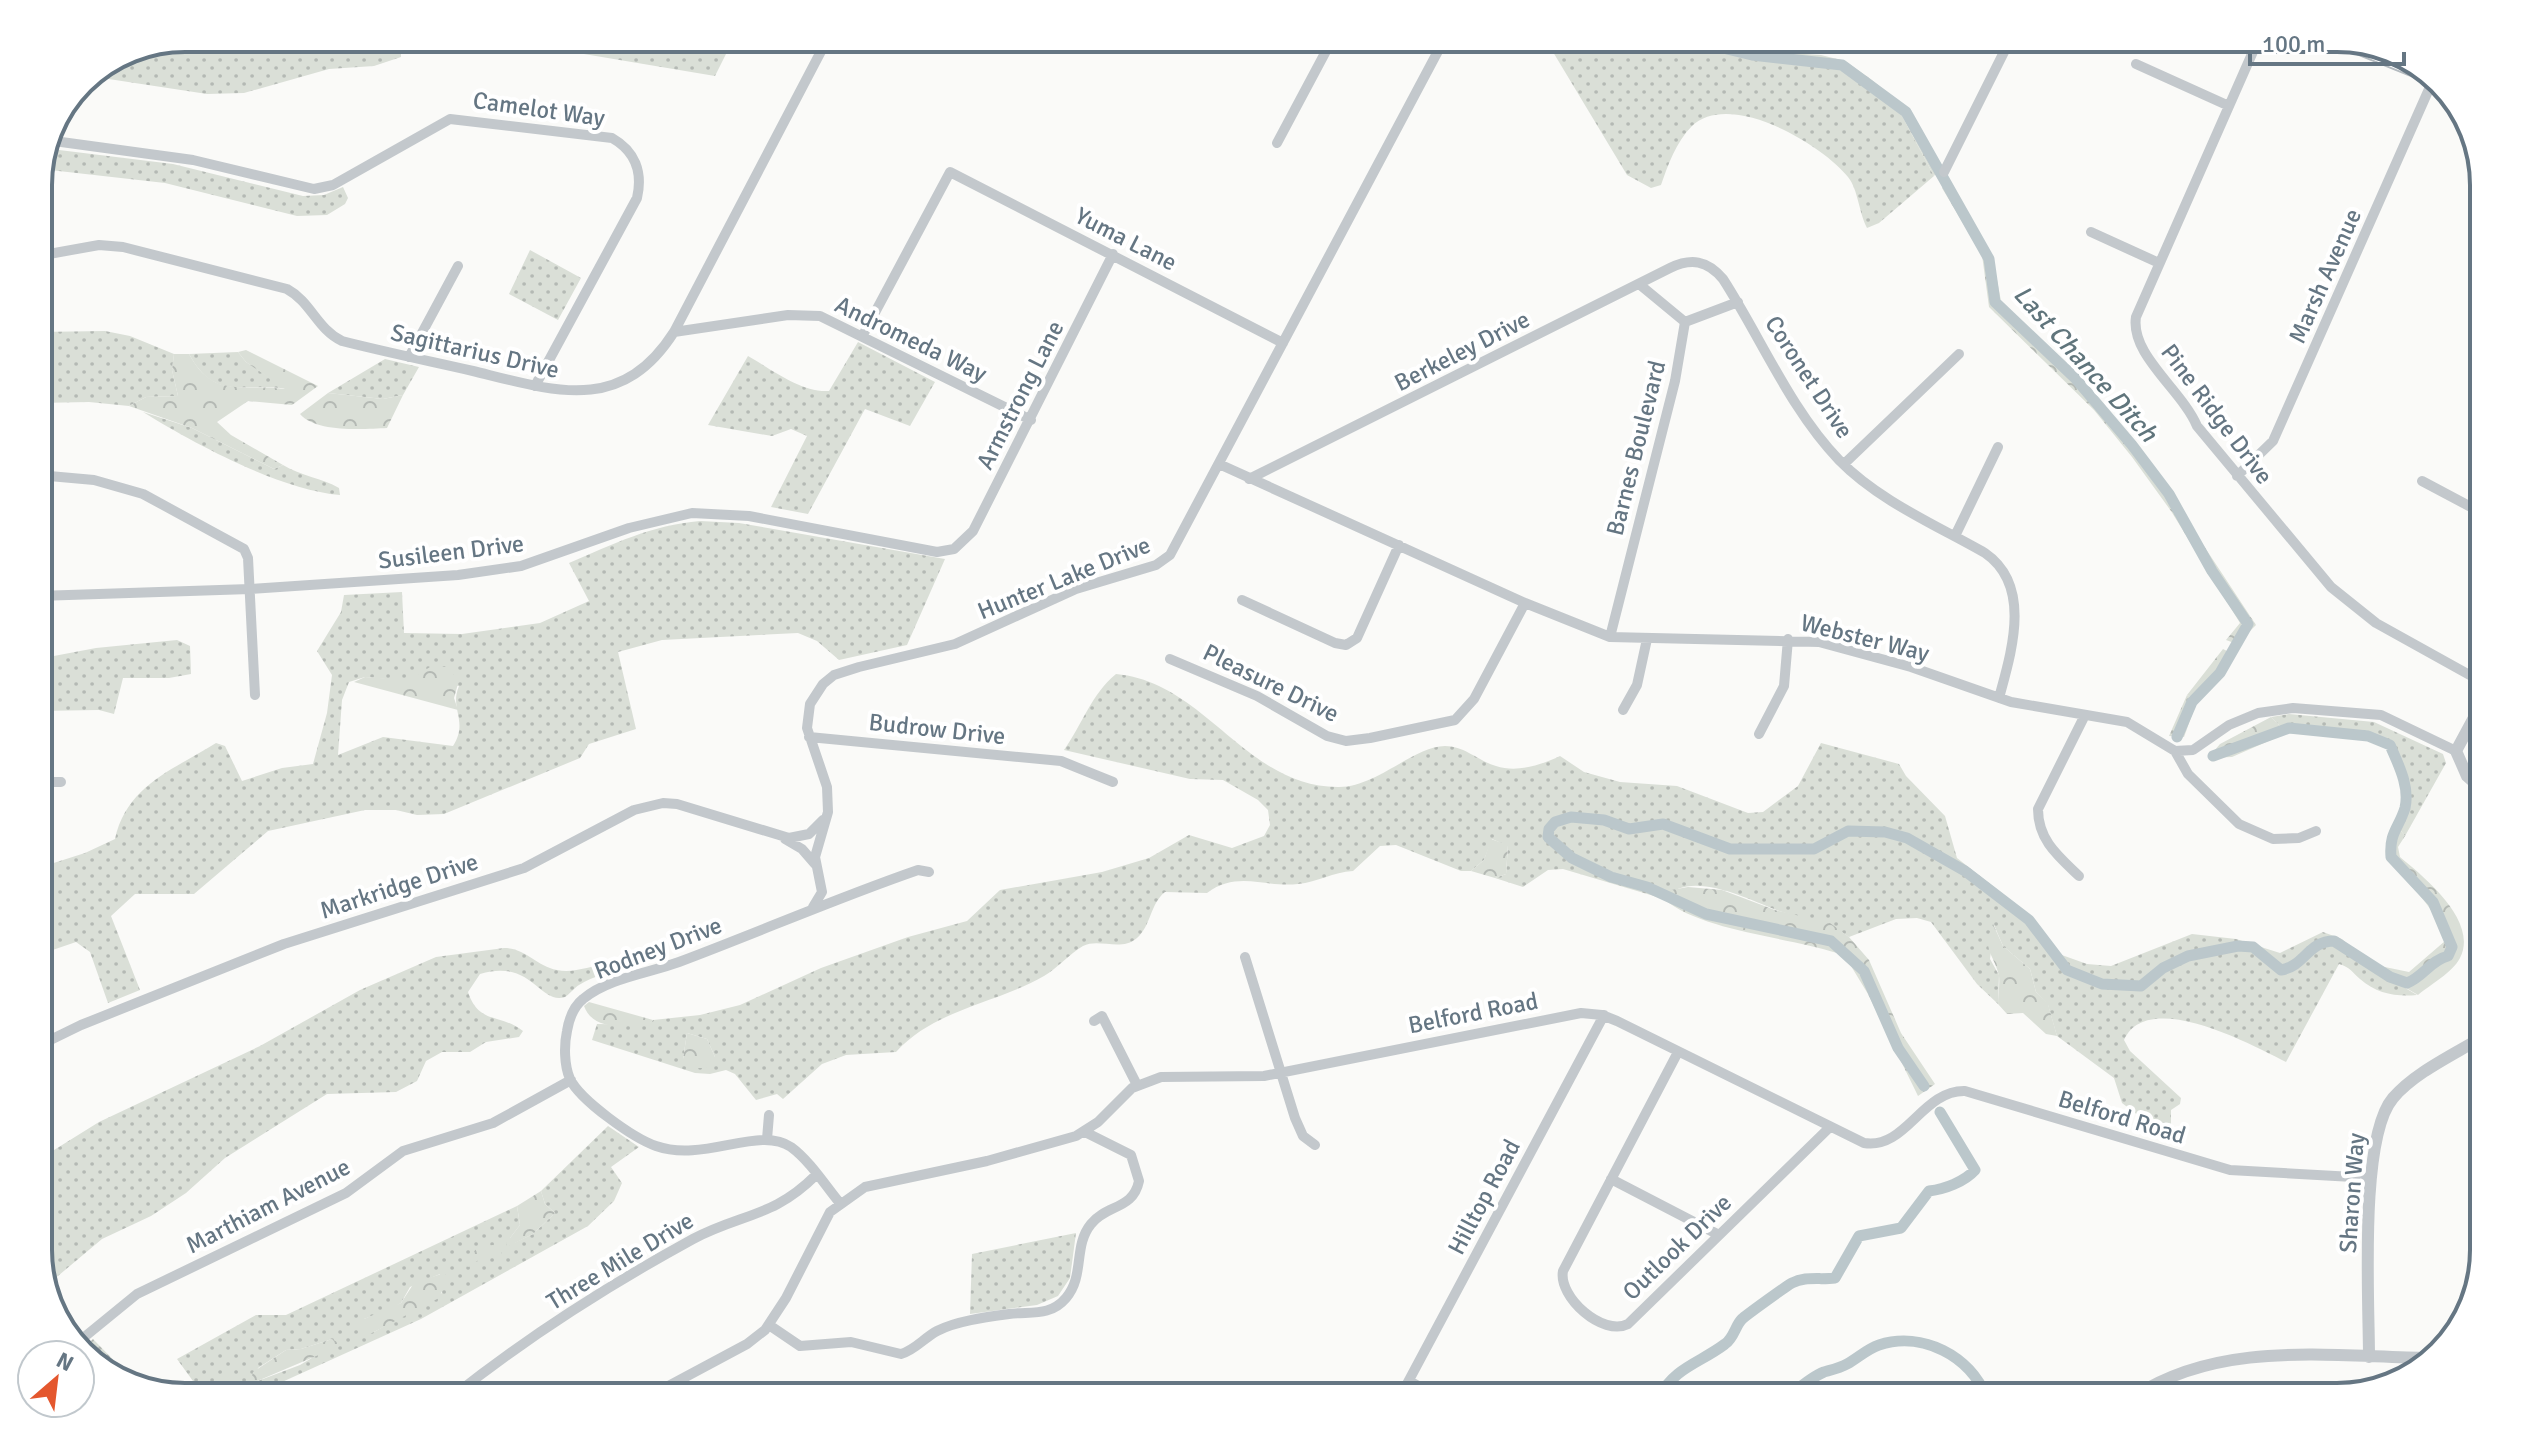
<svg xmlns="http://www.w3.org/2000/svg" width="2522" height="1435" font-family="Signika,sans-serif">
  <defs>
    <pattern id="grass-dots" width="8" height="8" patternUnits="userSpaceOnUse" patternTransform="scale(2)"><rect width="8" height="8" fill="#dadfd7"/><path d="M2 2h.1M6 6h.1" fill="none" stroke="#b4b9b4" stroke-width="1.8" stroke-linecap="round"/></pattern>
    <pattern id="forest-crowns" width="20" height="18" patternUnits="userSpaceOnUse" patternTransform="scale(2)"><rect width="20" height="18" fill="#dadfd7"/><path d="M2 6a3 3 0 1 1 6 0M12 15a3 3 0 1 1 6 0" fill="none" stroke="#b4b9b4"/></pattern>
  </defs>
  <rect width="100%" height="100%" fill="#fafaf8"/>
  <path fill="url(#grass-dots)" fill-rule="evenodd" d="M185,38H401V57L374,66L329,69L244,93L207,94L89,76L129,49Z
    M419,38H734L715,76L572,52Z
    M1549,38H1716L1769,52L1821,55L1845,61L1872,80L1873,91L1901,114L1934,176L1879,223L1867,228C1859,213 1858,189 1848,177C1822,144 1730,90 1692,126C1676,142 1668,165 1661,185L1651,188L1627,175L1550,47Z
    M51,149L173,164L303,196L324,195L343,187L348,198L345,204L327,215L297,216L165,183L41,169Z
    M530,250L581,278L558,320L509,294Z
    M105,331L130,336L174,354L172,370L178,396L146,397L129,406L89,402L38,403V332Z
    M858,342L935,382L910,426L865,409L808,514L771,507L807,436L791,429L772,436L708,425L748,356C771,369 802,393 829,391Z
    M238,352L246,362L287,389C242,382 215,402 189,354Z
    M385,359L419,367L403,395L383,399L328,393Z
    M143,412L192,428L274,469L283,465C301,476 322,478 339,488L340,495C280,490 195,444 143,412Z
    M700,521L739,523L945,559L907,645L839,660L817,641L798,633L662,640L618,652L636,729L589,744L580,758L444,814L417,815L396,810H365L268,831L194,894H135L111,916L140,990L108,1003L90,952L76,942L38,955V868L85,853L115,839C127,785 173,770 216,743L225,746L242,781L282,768L313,764L327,713L332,675L317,651L341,612L344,595L402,592L404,633L462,634L540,623L589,601L569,563C613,544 652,525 700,521ZM365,677L459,686C449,709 469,721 453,746L383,737L338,755L342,700L349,682Z
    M177,640L190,646L191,674L169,678H123L114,714L99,710L38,711V659L96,648Z
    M1116,674C1206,682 1246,788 1339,787C1377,787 1414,746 1445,746C1465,746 1478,761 1496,766C1517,773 1541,765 1560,756L1584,772L1620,782L1677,786L1748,813L1763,812L1798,786L1821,743L1899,764L1906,776L1945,816L1957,858L2031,916L2059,954L2087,964L2111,966L2192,934L2236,939L2280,953L2323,932L2342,939L2377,971L2417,995C2397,997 2377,994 2360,979C2352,972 2350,967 2339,964L2286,1062C2251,1044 2147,988 2124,1040L2130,1051L2181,1098L2180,1104L2171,1110V1141L2142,1132L2139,1116L2122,1103L2114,1078L2057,1036L2048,1005L2036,992L2030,969L2003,946L1994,925L1990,959L1999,975L1998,1004L1977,984L1931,922L1917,918L1896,919L1849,937C1822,917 1804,921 1774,909C1745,898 1689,869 1664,899L1563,869L1548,870L1523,887L1495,878L1506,874L1508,846L1492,839L1484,860L1471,871H1461L1396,845L1380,846L1353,871C1333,872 1318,882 1298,884C1265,888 1238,870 1207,893L1165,892C1150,904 1151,926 1137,938C1121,952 1099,938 1083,946C1069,954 1058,968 1044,976C995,1004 935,1009 896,1052L846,1055L822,1064L783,1099L777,1094L756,1100L735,1074L726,1070L710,1074L695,1073L592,1040L597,1024L648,1025L653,1020L700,1015L740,1005L821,968L908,937L967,921L1000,890L1102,872L1149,858L1189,835L1232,848L1264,836L1270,825L1268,810L1258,800L1223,780L1190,779L1064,750C1082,725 1092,693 1116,674ZM687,1033L707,1039L715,1057L683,1059Z
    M2187,695L2197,701L2184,737L2169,736Z
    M2289,714L2374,722L2443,754L2446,763L2405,836L2401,831L2389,834C2393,827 2400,819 2402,811C2409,789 2397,751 2378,740L2287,733L2271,717Z
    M504,948C526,948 536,966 557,970C579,975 597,959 626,967C610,972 594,976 579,985C575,987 569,995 565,997C539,1005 532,958 480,974L468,992C479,1025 500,1013 523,1031L519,1037L486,1042L470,1052H442L426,1061L417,1081L396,1092L327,1094L225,1158L186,1193L151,1216L102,1239L46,1286L38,1259V1160L99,1122L260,1046L360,990L436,957Z
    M608,1126L639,1147L611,1167L622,1183L614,1201L588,1226L421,1319L249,1397H213L232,1390L207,1383L198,1388L177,1359L256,1315H286L517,1206L520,1225L510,1238L514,1243L533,1234L555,1213L545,1204L541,1191ZM440,1274L442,1293L374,1332L364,1319L391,1309L401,1303L410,1287ZM332,1339L337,1343L300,1365L255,1382L258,1368L286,1350L301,1349Z
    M1076,1233L1070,1278L1058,1296L1037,1305L970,1314L972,1254Z
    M93,1339L137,1384L112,1378L83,1349Z"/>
  <path fill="url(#forest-crowns)" d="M1872,80L1907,109L1940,167L1934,176L1901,114L1873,91Z
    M1949,178L1993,259L2001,301L2007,310L2041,339L2116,423L2167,490L2256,625L2237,644L2226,640L2240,623L2171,511L2132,457L2094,410L1989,307L1982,255L1942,188Z
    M246,350L318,386L292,405L248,401L217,422L231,435L283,465L274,469L192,428L129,406L146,397L178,396L172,370L174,354H189C214,400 242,383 285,389L246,362L238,352Z
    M328,393L383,399L403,395L387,428C364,429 316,433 300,414Z
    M2223,649L2235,655L2197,701L2187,695Z
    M430,667H446L459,680L454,698L458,710L354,682L365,677L409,680Z
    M2271,717L2287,733L2232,757L2208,758L2220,744Z
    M2401,831L2405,836L2398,847L2400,857C2424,877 2479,921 2460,958C2453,972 2430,985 2418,995L2377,971L2363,955L2380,966L2409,972L2445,941C2437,908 2411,887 2390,862L2389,834Z
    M1491,839L1508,845L1506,874L1495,878L1471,871L1484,860Z
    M1688,887L1722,890L1775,910L1830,923L1849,937L1869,960L1901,1033L1935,1084L1918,1096L1868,994L1851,966L1837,953C1788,937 1701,931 1664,899L1671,890Z
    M1993,924L2003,946L2030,969L2036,992L2048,1004L2057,1036L2046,1034L2023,1013L2007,1014L1998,1004C1998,996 2000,984 1999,976C1994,953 1981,951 1993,924Z
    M589,1002L653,1020L649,1025C624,1025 594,1032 584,1006Z
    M687,1033L707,1039L715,1057L706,1068H690L683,1059Z
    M541,1191L545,1204L555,1213L533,1234L507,1247L506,1243L520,1225L517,1206Z
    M493,1245L503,1250L501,1254H488L468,1267L464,1263L477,1248Z
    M444,1273L448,1277L439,1298L374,1332L363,1337L357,1328L364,1319L401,1303L414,1283Z
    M332,1339L342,1345L255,1382L251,1380L253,1372L286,1350L301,1349Z
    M228,1377L235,1378L245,1387L213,1397L183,1396L207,1383Z"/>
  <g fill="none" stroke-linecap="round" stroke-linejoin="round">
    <path stroke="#bbc7cb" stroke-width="11" d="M1707,38L1727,49L1752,55L1842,65L1906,112L1989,259L1995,302L2075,378L2132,445L2169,494L2212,571L2248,624L2220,673L2192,702L2177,737
      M1924,1086L1898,1048L1864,971L1831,941L1706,914L1647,887L1611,877L1572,858L1548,837L1549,829L1555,822L1571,817L1604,820L1629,829L1663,824L1730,849H1814L1848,831L1885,832L1907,838L1965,871L2029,920L2067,970L2102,984L2141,986L2163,968L2188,956L2238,946L2253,947L2281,970C2305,966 2308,941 2334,941L2390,977L2407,983C2423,977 2431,960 2448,956L2452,947L2433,902L2391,857C2389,832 2399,828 2405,808C2410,786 2398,764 2390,745L2368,736L2289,728L2213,756
      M1659,1397C1675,1367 1700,1363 1725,1344C1734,1338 1735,1326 1742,1319C1745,1316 1789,1284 1792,1283C1805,1276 1820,1280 1835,1278L1859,1236L1901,1228L1929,1191C1945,1189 1964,1182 1975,1170L1940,1112
      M1788,1397C1798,1389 1811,1377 1824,1372C1831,1370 1840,1368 1847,1364C1858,1358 1867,1349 1879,1345C1922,1331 1971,1356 1986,1397"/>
    <g stroke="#b3babf" stroke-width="18">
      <path id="secondary" d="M2338,38L2427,74"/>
    </g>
    <path stroke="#c3c8cc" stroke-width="10" d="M2259,38L2136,317C2130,355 2182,390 2197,426L2331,587L2376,623L2484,683
      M2136,64L2229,106
      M54,141L193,160L314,189L333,185L450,119L612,138C635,151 643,172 637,198L535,386
      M1277,143L1333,38
      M1944,172L2011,38
      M2091,232L2159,263
      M38,256L99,245L123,247L287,289C311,302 317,329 342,341C385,352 429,361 473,371C554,391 621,415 674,332L828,38
      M1639,284L1685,322
      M674,332L788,315L820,316L1031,420
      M863,335L950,172L1283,343
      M409,357L458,266
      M1219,464L1525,603L1610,637L1819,642L1911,667L2011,702L2127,722L2175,751L2193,750L2229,725L2258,713L2293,708L2381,715L2456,751
      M1844,464L1959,354
      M38,475L94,480L143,494L244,549L248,558L255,695
      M2237,476L2273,441L2433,80
      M1249,479L1670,268C1691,258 1707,260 1723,279C1761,338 1790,409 1839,460C1879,501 1936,525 1985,553C2033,586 2011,653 1999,698
      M2422,481L2484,514
      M1955,536L1998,447
      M38,596L250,589L458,575L521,566L629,528L692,513L749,516L937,552L954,549L973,531L1113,254
      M1242,600L1335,643L1346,645L1357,638L1399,545
      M1610,637L1675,381L1685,322L1738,302
      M1170,659L1257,696L1327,736L1346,741L1370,738L1455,720L1474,699L1525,603
      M1623,710L1637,685L1647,639
      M1759,734L1784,686L1788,639
      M809,737L1061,761L1113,782
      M2175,751L2188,774L2239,824L2273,839L2299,838L2316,831
      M38,782H61
      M785,839L802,849L815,864
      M2079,876C2058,856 2038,840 2038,809L2085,715
      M813,907L822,892L815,857L828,812L827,787L807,728L810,704L823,684L834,675L859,667L955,644L1076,589L1156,565L1170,555L1445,38
      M1245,957L1295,1118L1303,1136L1315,1145
      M1094,1021L1102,1016L1137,1085
      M38,1046L81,1025L284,944L524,868L634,810L663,803L677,804L789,838L809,834L823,820
      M1678,1052L1563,1271C1558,1297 1603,1337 1628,1324L1830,1127
      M767,1139L769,1115
      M1611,1179L1719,1235
      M839,1202C825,1185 810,1161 791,1147C759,1125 704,1163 656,1146C633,1138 580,1100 570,1079C564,1065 564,1045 567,1031C569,1019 573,1007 583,999C608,978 649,973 679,962C759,932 837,898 918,870L929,872
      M769,1325L800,1346L851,1342L901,1354C915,1350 924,1338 937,1331C956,1321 987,1317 1009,1314C1030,1311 1050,1317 1066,1298C1085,1276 1073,1246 1091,1224C1107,1204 1133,1210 1139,1181L1131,1155L1085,1132
      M77,1343L137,1294L346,1193L403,1151L493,1123L571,1080
      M1409,1381L1438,1397
      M452,1397C527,1337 609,1285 693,1239C742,1213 773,1218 816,1175
      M648,1397L747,1344L765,1330L786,1298L830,1212L865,1187L987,1161L1076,1136L1098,1122L1132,1088L1161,1077L1264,1076L1581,1013L1602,1015L1617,1021L1864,1143C1906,1150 1922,1090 1965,1091L2230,1170L2371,1178
      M1400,1397L1604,1015"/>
    <path stroke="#c3c8cc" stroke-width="12" d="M2484,699L2456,751L2467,776L2484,791
      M2369,1357C2369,1300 2359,1138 2393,1098C2415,1072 2455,1054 2484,1036
      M2133,1397C2221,1339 2330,1357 2430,1358"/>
    <use href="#secondary" stroke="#fff" stroke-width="14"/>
  </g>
  <g text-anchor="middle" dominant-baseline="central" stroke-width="8" stroke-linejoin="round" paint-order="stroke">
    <g font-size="24" fill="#657683" stroke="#fff">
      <text transform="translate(539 109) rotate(8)">Camelot Way</text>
      <text transform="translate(1126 239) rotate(27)">Yuma Lane</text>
      <text transform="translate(2325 276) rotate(-66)">Marsh Avenue</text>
      <text transform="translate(911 339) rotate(26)">Andromeda Way</text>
      <text transform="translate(475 351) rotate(13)">Sagittarius Drive</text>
      <text transform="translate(1462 351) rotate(-27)">Berkeley Drive</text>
      <text transform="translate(1809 377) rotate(57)">Coronet Drive</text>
      <text transform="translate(1020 395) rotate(-63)">Armstrong Lane</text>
      <text transform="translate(2217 414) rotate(53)">Pine Ridge Drive</text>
      <text transform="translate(1636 448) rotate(-76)">Barnes Boulevard</text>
      <text transform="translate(451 552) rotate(-7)">Susileen Drive</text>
      <text transform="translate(1064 578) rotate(-22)">Hunter Lake Drive</text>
      <text transform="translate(1865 638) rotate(14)">Webster Way</text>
      <text transform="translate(1271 683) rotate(26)">Pleasure Drive</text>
      <text transform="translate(937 729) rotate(6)">Budrow Drive</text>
      <text transform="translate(399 886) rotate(-18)">Markridge Drive</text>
      <text transform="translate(658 948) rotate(-21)">Rodney Drive</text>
      <text transform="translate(1473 1013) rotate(-11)">Belford Road</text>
      <text transform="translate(2122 1117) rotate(17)">Belford Road</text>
      <text transform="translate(2352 1193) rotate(-86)">Sharon Way</text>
      <text transform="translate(1484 1197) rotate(-62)">Hilltop Road</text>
      <text transform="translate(268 1206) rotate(-27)">Marthiam Avenue</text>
      <text transform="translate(1677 1247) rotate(-44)">Outlook Drive</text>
      <text transform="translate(620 1261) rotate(-31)">Three Mile Drive</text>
    </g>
    <g font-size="26" font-style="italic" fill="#60757c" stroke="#fff">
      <text transform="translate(2085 364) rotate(48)">Last Chance Ditch</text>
    </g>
  </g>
  <path d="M0 0H2522V1435H0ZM185 52H2337A133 133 0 0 1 2470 185V1250A133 133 0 0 1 2337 1383H185A133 133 0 0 1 52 1250V185A133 133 0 0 1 185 52Z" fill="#fff" fill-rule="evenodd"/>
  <path fill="none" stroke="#657683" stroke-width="4" d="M185 52H2337A133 133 0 0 1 2470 185V1250A133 133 0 0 1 2337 1383H185A133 133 0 0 1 52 1250V185A133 133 0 0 1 185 52Z"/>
  <g transform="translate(56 1379) rotate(28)"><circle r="38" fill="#ffffff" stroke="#c1c8cd" stroke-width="2"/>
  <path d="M0-6L14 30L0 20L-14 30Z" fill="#e4572e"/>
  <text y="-12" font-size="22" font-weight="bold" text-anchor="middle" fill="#657683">N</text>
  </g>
  <path d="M2250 52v12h154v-12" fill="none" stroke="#657683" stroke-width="4"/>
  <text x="2262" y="52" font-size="24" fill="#657683" stroke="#ffffff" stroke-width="6" paint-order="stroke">100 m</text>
</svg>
